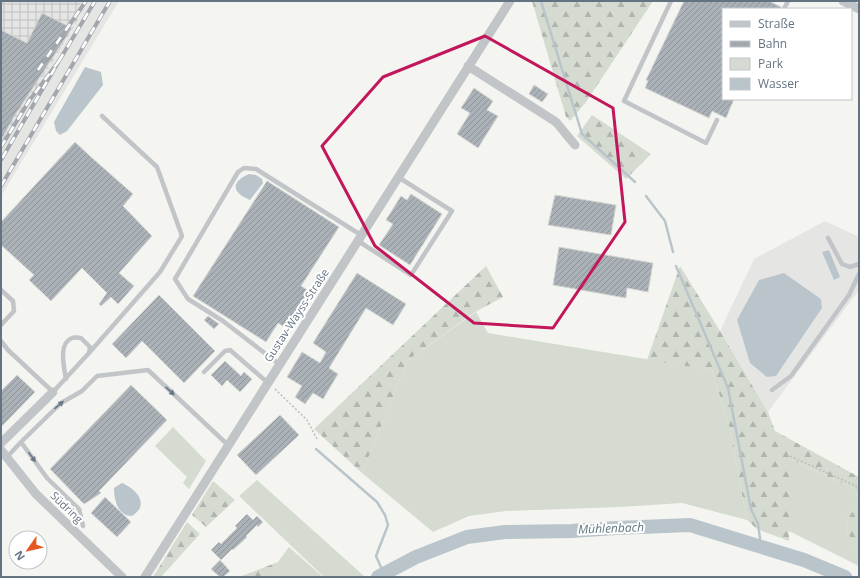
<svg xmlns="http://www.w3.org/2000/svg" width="860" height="578" font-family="'Open Sans',sans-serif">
  <defs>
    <pattern id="industrial-grid" width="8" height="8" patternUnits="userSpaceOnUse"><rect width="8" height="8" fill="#e5e6e4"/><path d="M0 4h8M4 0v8" fill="none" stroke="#bdbfbe"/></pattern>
    <pattern id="forest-firs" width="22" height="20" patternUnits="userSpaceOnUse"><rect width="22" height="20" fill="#d5dbd1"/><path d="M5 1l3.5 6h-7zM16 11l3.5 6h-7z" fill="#b0b6af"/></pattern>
    <pattern id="building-hatch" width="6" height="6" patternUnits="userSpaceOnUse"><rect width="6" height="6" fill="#aab1b7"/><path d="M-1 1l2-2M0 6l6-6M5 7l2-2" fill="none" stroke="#8e949a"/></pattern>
  </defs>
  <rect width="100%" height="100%" fill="#f4f5f0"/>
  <path fill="#e5e6e4" d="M83,1H119L1,196V145L82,15L76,11Z
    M825,221L859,237V290L768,412L720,331L754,259Z"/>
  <path fill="url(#industrial-grid)" d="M1,1H83L76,11L82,14L1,145Z"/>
  <path fill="#d5dbd1" d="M476,312L488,333L712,370L729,426L747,520L682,503L620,507L506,511L469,516L433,532L362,473L408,360Z
    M173,427L206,461L189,489L183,483L187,477L155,446Z
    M789,459L853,488L859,498V501C844,526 841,523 857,549L859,550V566L789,531Z
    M257,480L364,576L362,577H324L239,496Z
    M289,547L323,577H273L278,562Z"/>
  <path fill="url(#forest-firs)" d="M532,1H653L586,102L570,121L566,117Z
    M592,115L651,154L626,179L577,136Z
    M486,266L503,297L475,312L408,360L362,473L314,429Z
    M680,266L720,331L768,412L775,431L859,477V498L853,488L789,459V541L757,529L747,520L729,426L712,370L647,360Z
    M213,481L235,500L206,527L192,515Z
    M859,501V550L857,549C841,523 844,526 859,501Z
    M187,522L200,534L161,577H153Z
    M278,562L273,577H239Z"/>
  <path fill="#bac5cb" d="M85,67L101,72L103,85L67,131L60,135L56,131L54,122Z
    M249,174L256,175L262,179L263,183L250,200C232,193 230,182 249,174Z
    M829,250L840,277L834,280L822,252Z
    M784,273L821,299L822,308L776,376L767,377L750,363L737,320L759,280Z
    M122,483C137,489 150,505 132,516C118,516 114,500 114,488L117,486Z"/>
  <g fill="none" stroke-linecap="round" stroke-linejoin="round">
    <path stroke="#bac5cb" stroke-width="2.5" d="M541,1L582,134L635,182
      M646,196L665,221L673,252
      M676,266L728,388L751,509L758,524L761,546
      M316,449L377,502L385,515L388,525L376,556L384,574"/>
    <path stroke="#bac5cb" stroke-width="14" d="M378,577L416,557L467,537L505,532L571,531L616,528L690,525L804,560L845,577"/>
  </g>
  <path fill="url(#building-hatch)" stroke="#d5d6d3" d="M684,1H769L781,7L780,9H723V99H734L726,118L712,111L709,118L645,88L648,81L646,80Z
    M42,13L72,28L15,115L1,140V30L27,43Z
    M534,85L548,94L542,102L529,94Z
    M474,88L493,101L487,110L498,116L478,148L457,134L470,113L461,108Z
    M75,142L91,157L133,194L123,206L152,236L119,273L134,286L118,304L111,297L101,306L99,304L107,293L82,268L51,301L29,280L34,275L1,245V222Z
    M267,181L339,227L301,286L309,291L286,328L278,323L266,342L193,296Z
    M411,194L442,214L410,265L379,245L393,224L386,220L401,196L407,200Z
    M555,195L616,205L611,235L548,225Z
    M559,247L653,263L648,292L627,288L626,298L553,285Z
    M357,273L406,304L393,325L366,308L329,368L338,374L323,399L313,393L305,404L295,397L302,386L287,377L302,352L320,363L326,352L313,343Z
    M159,295L215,351L184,383L142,341L126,358L112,344Z
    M208,316L219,324L214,329L204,320Z
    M225,361L241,376L244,372L252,379L240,392L227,380L222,386L211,375Z
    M17,375L35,392L1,427V391Z
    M131,385L167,420L99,491L101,493L84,504L50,469Z
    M280,415L299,435L256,475L237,455Z
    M105,497L131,522L117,537L91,513Z
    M247,514L253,520L257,516L263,522L258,527L257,525L246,536L247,537L233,550L232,549L221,560L211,550L219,542L221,544L237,528L235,526Z
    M220,560L230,571L223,577H220L211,569Z"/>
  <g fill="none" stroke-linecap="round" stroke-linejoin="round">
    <path stroke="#bbbdbf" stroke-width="1.5" stroke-dasharray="2 2" stroke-linecap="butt" d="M275,389L307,420L317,439
      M790,456L856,486L859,492"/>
    <path stroke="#c1c5c8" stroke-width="4.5" d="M671,1L624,101L706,143L717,120
      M784,9L788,1
      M828,238L842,264L850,267L859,264
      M358,241L411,275L452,211L398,177
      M1,290L13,301L14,311L1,325
      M1,341L8,350L53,392L89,353L90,347L81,338C79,338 74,337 72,338C58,343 64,367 66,379
      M89,353L160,272L182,236L157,167L102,116
      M279,364L223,321L188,299L175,279L238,172L244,168L256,169L361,235
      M204,372L225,351L230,350L267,382
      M772,390L791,376L849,295L859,274
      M21,442L61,403L82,391L97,376L148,370L228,445
      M7,457L21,442L47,478L79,509L83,526"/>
    <path stroke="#c1c5c8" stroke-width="9" d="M843,1L859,9
      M468,66L556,122L575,145
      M1,443L53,392
      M1,450L36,494L122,577
      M145,577L510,1"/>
    <g stroke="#a2a7ad" stroke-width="4">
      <path id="rail" d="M59,61L95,1
        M38,70L86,1
        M1,147L29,101L59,61L1,160
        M1,186L110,1"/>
    </g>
    <use href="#rail" stroke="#fff" stroke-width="2.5" stroke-dasharray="8" stroke-linecap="butt"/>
  </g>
  <defs><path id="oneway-solid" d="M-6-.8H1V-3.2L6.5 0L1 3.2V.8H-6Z"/></defs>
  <g fill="#687786">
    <use href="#oneway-solid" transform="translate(170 391) rotate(43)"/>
    <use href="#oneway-solid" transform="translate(59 405) rotate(-40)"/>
    <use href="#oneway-solid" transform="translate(32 457) rotate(54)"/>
  </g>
  <path fill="none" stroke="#c2185b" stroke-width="3" stroke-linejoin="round" d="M485,36L613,108L625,222L553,328L474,323L375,246L322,146L383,77Z"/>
  <g text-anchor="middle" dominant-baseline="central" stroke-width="4" stroke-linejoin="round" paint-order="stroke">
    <g font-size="11" fill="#637382" stroke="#fff">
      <text transform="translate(296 315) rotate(-57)">Gustav-Wayss-Straße</text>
      <text transform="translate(67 507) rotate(44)">Südring</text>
    </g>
    <g font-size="12" font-style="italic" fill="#5e757f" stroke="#fff">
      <text transform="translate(611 528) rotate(-2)">Mühlenbach</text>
    </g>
  </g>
  <rect width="860" height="578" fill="none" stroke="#637382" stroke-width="4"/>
  <rect x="722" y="8" width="130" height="92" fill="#ffffff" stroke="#c1c7cd"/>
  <rect x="730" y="21" width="20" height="6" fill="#c1c5c8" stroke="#c1c7cd"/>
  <text x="758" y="28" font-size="12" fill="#637382">Straße</text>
  <rect x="730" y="41" width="20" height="6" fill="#a2a7ad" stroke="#c1c7cd"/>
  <text x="758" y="48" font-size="12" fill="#637382">Bahn</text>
  <rect x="730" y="58" width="20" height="12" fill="#d5dbd1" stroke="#c1c7cd"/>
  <text x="758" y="68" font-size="12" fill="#637382">Park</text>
  <rect x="730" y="78" width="20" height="12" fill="#bac5cb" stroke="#c1c7cd"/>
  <text x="758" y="88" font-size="12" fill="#637382">Wasser</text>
  <g transform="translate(28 550) rotate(236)"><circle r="19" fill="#ffffff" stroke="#c1c7cd"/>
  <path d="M0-3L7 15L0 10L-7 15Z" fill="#e6561e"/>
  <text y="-6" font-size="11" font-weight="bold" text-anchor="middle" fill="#637382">N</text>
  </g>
</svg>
